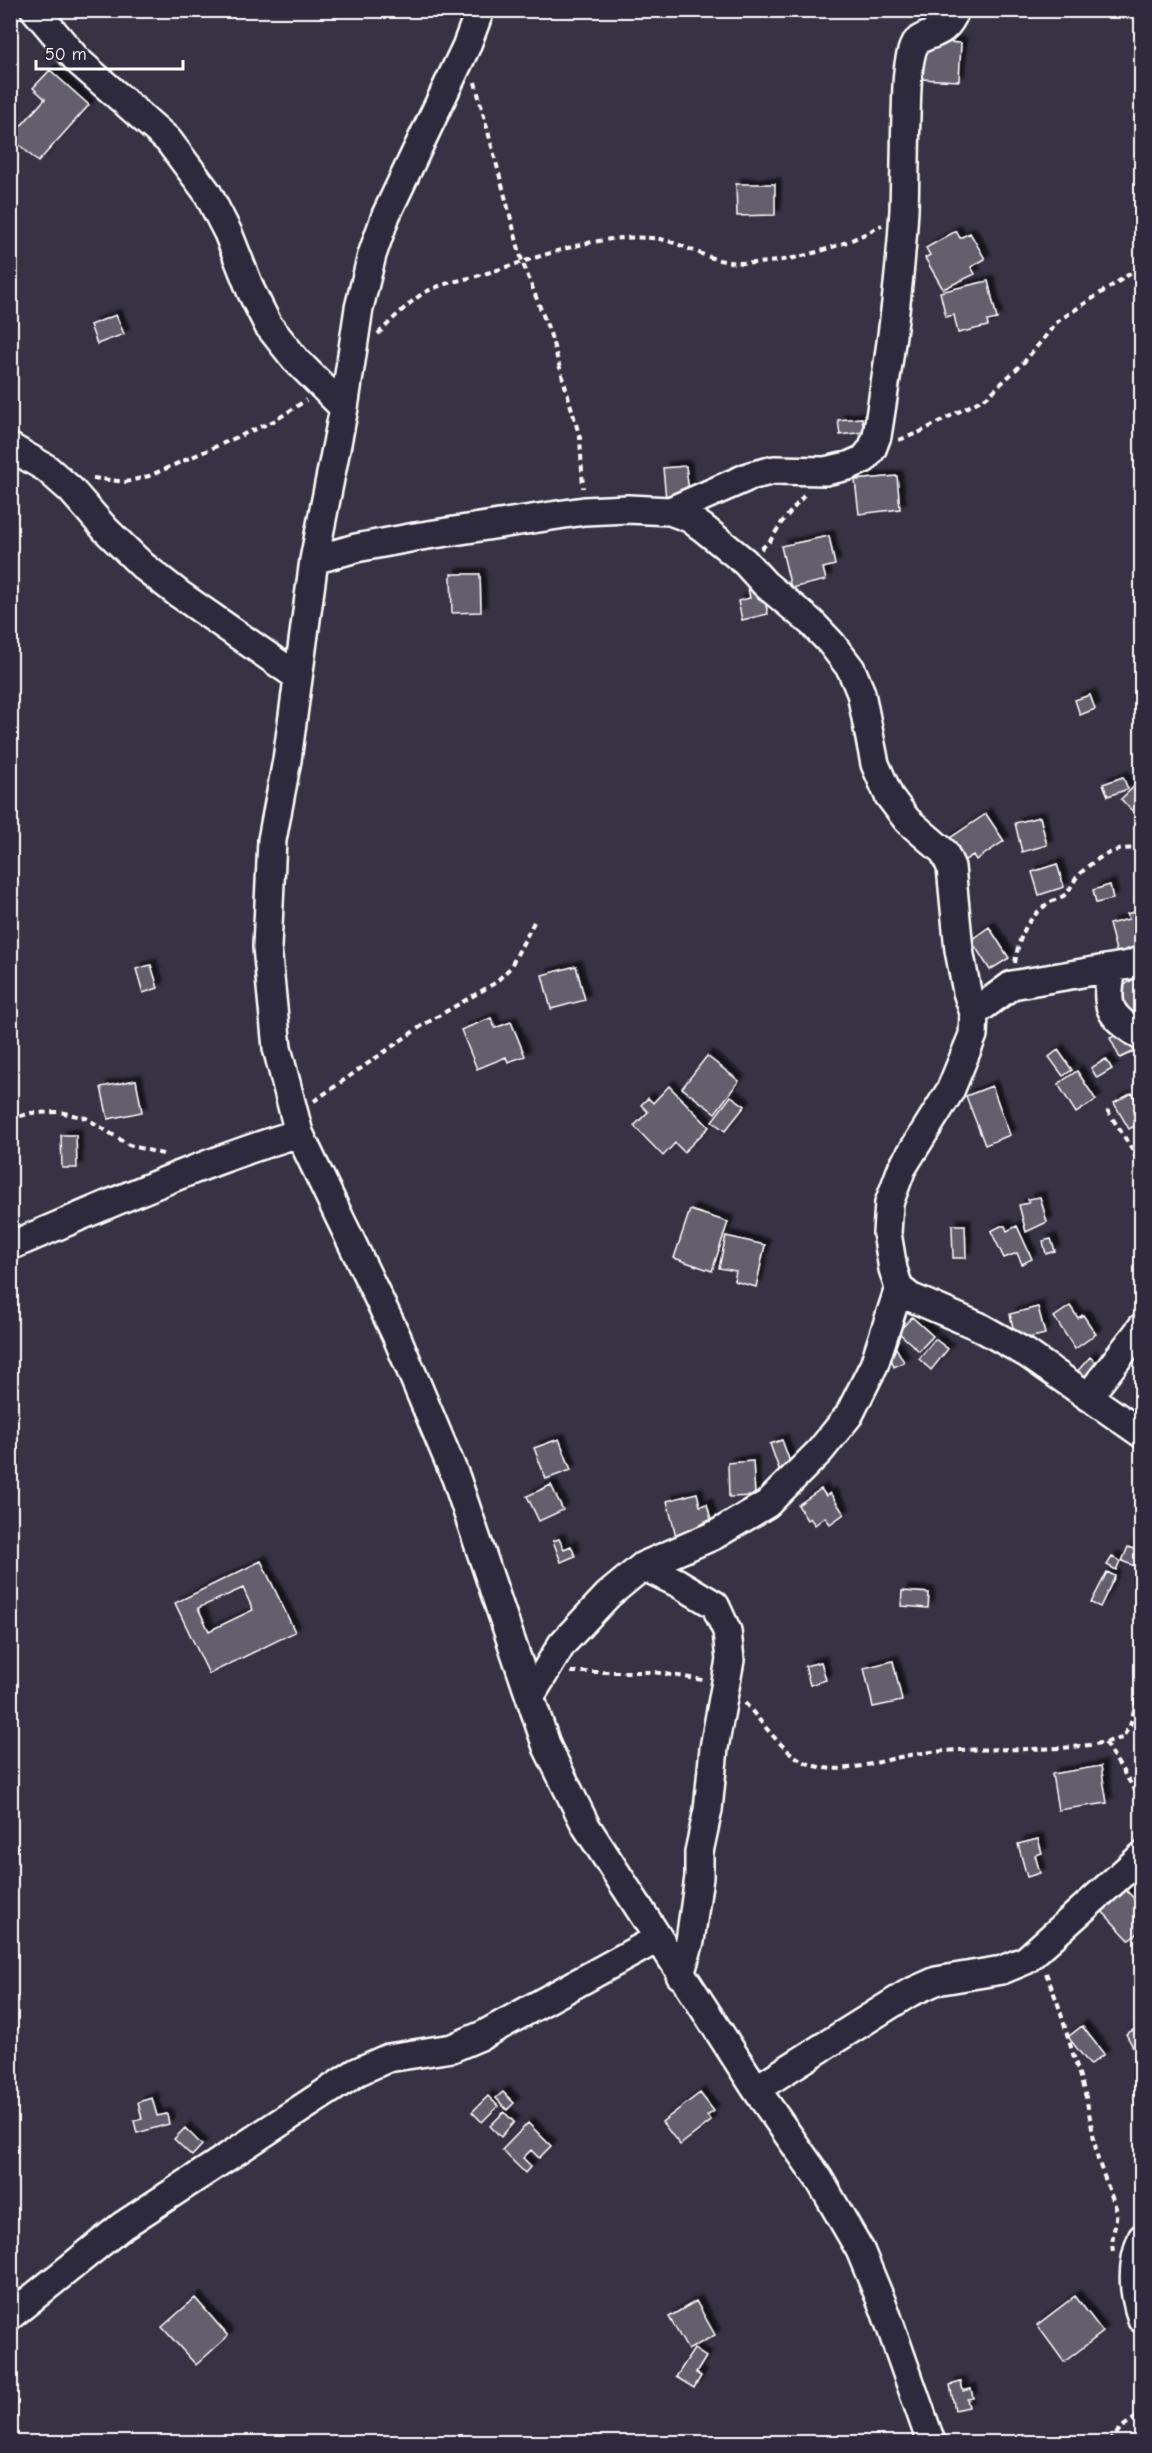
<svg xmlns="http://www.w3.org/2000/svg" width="1152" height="2453" font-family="'Comic Neue',sans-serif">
  <defs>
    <filter id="shadow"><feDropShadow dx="5.5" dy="-5.5" stdDeviation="1.5" flood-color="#0009"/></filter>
  </defs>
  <rect width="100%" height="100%" fill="#373345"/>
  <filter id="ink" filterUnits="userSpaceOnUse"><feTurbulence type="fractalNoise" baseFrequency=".0167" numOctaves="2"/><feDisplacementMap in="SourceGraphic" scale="12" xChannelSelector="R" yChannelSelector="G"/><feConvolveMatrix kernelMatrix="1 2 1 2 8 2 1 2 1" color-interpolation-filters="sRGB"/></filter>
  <g filter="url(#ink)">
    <path fill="#635f6d" stroke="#fff" stroke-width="1.5" fill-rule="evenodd" filter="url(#shadow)" d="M922,41L961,43L959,81L920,79Z
      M50,70L89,105L38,162L11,137L45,99L33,88Z
      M736,184H775V215L737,216Z
      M956,231L960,238L970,233L985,259L971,267L975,274L943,289L925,258L930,255L926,248Z
      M988,281L997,319L987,321L988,326L958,333L954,315L946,317L940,292Z
      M116,315L124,334L97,344L90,325Z
      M862,418L864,432L840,435L838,420Z
      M686,466L689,494L666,499L663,468Z
      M897,476L900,509L859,514L855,480Z
      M829,536L835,565L823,568L826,580L791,588L781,546Z
      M451,574H480L481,612L452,613Z
      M761,585L768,614L742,620L738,601L750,598L748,588Z
      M1090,695L1095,709L1080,715L1075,700Z
      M1123,777L1128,789L1108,796L1103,784Z
      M1142,779V810L1136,815L1121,799Z
      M986,814L1004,841L976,860L973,855L962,862L947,840Z
      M1040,817L1047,845L1022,852L1015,823Z
      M1057,864L1064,887L1039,895L1032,872Z
      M1110,885L1113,899L1096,903L1093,890Z
      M1140,910L1142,948L1117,954L1109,924L1129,919L1127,914Z
      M989,927L1009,958L990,970L971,940Z
      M151,965L158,988L143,993L136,969Z
      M576,966L585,1000L551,1009L542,975Z
      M1141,974L1142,1026L1140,1027L1116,991Z
      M491,1018L495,1028L511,1022L525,1056L508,1062L506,1057L477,1069L461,1030Z
      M1129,1029L1139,1049L1120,1058L1110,1038Z
      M1058,1050L1072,1070L1063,1076L1049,1057Z
      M707,1056L739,1081L715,1113L682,1088Z
      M1106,1059L1112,1069L1097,1078L1091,1068Z
      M1077,1071L1096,1100L1076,1113L1058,1084Z
      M136,1080L142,1112L108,1119L101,1087Z
      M669,1086L709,1127L684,1152L675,1143L663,1156L634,1126L648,1112L641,1105L648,1098L653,1103Z
      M992,1086L1010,1135L985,1145L966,1096Z
      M1132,1093L1142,1110V1122L1129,1129L1114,1103Z
      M731,1096L745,1106L725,1131L712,1121Z
      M61,1135H76L77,1168H62Z
      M1040,1197L1047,1222L1026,1232L1019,1205L1029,1203L1028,1199Z
      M690,1210L728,1222L712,1271L674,1258Z
      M952,1225H965L966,1258H953Z
      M1001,1226H1005L1007,1231L1017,1226L1032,1259L1022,1264L1017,1253L1004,1258L991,1231Z
      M726,1236L765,1245L756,1287L734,1281L736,1271L719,1268Z
      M1051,1239L1055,1251L1046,1254L1043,1241Z
      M1070,1306L1078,1318L1083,1315L1096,1334L1075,1349L1054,1317Z
      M1038,1307L1045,1334L1016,1341L1010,1314Z
      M912,1317L933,1336L919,1351L898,1332Z
      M935,1339L948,1349L931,1370L919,1359Z
      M896,1348L904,1362L894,1367L888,1351Z
      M1090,1357L1104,1369L1090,1386L1075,1374Z
      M559,1439L571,1470L546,1479L534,1448Z
      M782,1440L791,1465L779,1469L770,1444Z
      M753,1461L755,1496L729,1497L728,1463Z
      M551,1485L563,1510L539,1521L527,1496Z
      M821,1489L826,1496L830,1493L844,1514L830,1524L825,1517L815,1525L810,1518L807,1520L798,1505Z
      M697,1493L700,1506L707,1504L711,1520L705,1521L707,1528L676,1536L667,1501Z
      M559,1539L564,1549L571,1546L575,1556L561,1562L553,1541Z
      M1128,1547L1142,1552V1569L1122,1561Z
      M1112,1557L1120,1561L1116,1570L1107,1565Z
      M261,1561L295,1632L209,1674L175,1603ZM243,1588L253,1610L209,1631L198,1608Z
      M1107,1572L1115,1576L1100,1607L1091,1603Z
      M902,1591L929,1593L928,1608L901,1606Z
      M893,1661L902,1701L873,1707L864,1668Z
      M821,1662L826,1680L810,1685L805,1666Z
      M1101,1766L1107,1803L1058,1810L1052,1774Z
      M1038,1839L1042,1853L1035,1855L1040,1873L1027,1877L1018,1844Z
      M1122,1886L1142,1907V1930L1129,1940L1099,1908Z
      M1142,2025V2054L1138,2056L1126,2034Z
      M1082,2026L1104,2054L1090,2065L1068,2037Z
      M503,2092L514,2103L507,2110L496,2098Z
      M700,2093L714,2111L707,2116L711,2121L680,2145L662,2122Z
      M488,2096L498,2106L482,2122L472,2112Z
      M152,2098L157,2116L167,2114L169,2124L137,2133L134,2121L142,2119L138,2102Z
      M504,2112L514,2122L501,2137L490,2126Z
      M528,2123L551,2146L539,2158L531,2150L523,2158L531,2166L525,2173L502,2150Z
      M185,2128L202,2145L192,2156L174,2139Z
      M1075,2296L1103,2332L1064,2362L1037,2325Z
      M195,2298L228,2336L196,2365L162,2327Z
      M696,2301L715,2335L688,2350L669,2317Z
      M694,2349L706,2357L696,2373L701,2376L694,2388L676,2377Z
      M961,2382L963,2391L971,2389L973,2398L967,2399L969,2407L955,2410L950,2385Z"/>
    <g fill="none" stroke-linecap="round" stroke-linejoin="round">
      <g stroke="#fff" stroke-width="32">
        <path id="minor" d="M35,10L78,61L168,140L207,192L228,233L251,291L268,325L295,359L344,408
          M480,10L466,47L386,215L372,255L359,308L344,408L314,560L287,760L272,840L267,947L277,1048L299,1133L396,1335L456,1478L547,1747L586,1826L756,2089L819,2179L860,2250L884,2308L931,2442
          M10,447L46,468L71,490L106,530L143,566L179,594L298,677
          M670,511L689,518L703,528L745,562L765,584L812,623L831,643L851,669L861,693L875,764L889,796L907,820L944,852L951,867L959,950L967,992L974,1013L973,1035L950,1091L902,1168L889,1203L887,1233L893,1269L899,1288L910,1297L978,1326L1026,1353L1142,1434
          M314,560L356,548L415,537L584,511L628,509L670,511L750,476L774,470L825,471L848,466L864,459L872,449L877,436C889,361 900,286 904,210C905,178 905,146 906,115C907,94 906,71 912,51C918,28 944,43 955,10
          M1112,968C1105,1008 1107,1014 1142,1037
          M974,1013L1012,985L1129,965L1142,960
          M10,1246C105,1206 200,1163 299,1133
          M1088,1397L1142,1327
          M643,1566L678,1583L715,1605L727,1631L730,1660L714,1748L708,1810L699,1852V1877L690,1941L680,1975
          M530,1697L562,1644L608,1595L643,1566L715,1535L767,1504L820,1451L849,1415L874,1365L899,1288
          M756,2089L909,1993L936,1981L1002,1970L1026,1960L1142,1856
          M1142,2238C1131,2265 1132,2291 1142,2319
          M10,2316L122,2226L357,2072L388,2058L452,2048L483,2035L657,1939"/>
      </g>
      <path stroke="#fff" stroke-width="4" stroke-dasharray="6 4.5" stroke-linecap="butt" d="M475,82L522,261L550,333L580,438L583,488
        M378,334C392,320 406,305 422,294C442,282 466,280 487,273C542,257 592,234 651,238C673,239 694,253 716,259C763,273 841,249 882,225
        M899,440L920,432L987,397L1024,362L1058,321L1142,266
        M93,478L126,482L149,476L276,420L306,400
        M761,549L770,541L782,522L807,492
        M1015,963C1019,937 1025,921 1047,904C1053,900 1062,898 1067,893C1071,888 1073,882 1077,877C1092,860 1118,843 1142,850
        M314,1101L423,1025L495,983L510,968L534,922
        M1107,1110L1129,1144L1142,1170
        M10,1119L31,1113L60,1112L86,1118L129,1145L166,1155
        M571,1672H653L703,1680
        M745,1703C763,1723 782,1752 807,1763C836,1777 875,1762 905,1756C976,1742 1052,1758 1122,1738L1130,1726L1142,1677
        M1105,1743L1142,1801
        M1046,1973L1058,2004L1086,2097L1098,2160L1116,2208C1118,2223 1110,2237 1113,2251
        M1109,2442L1122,2427L1142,2413"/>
      <use href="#minor" stroke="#2f2a3d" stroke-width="27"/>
    </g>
  </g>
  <rect width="1152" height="2453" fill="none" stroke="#2f2a3d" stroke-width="36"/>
  <rect x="18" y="18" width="1116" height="2417" fill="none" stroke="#fff" stroke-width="2" filter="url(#ink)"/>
  <path d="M36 60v9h147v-9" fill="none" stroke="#ffffff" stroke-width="3"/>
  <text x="45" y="60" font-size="18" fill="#ffffff" stroke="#2f2a3d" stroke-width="4.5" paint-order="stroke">50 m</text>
</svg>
